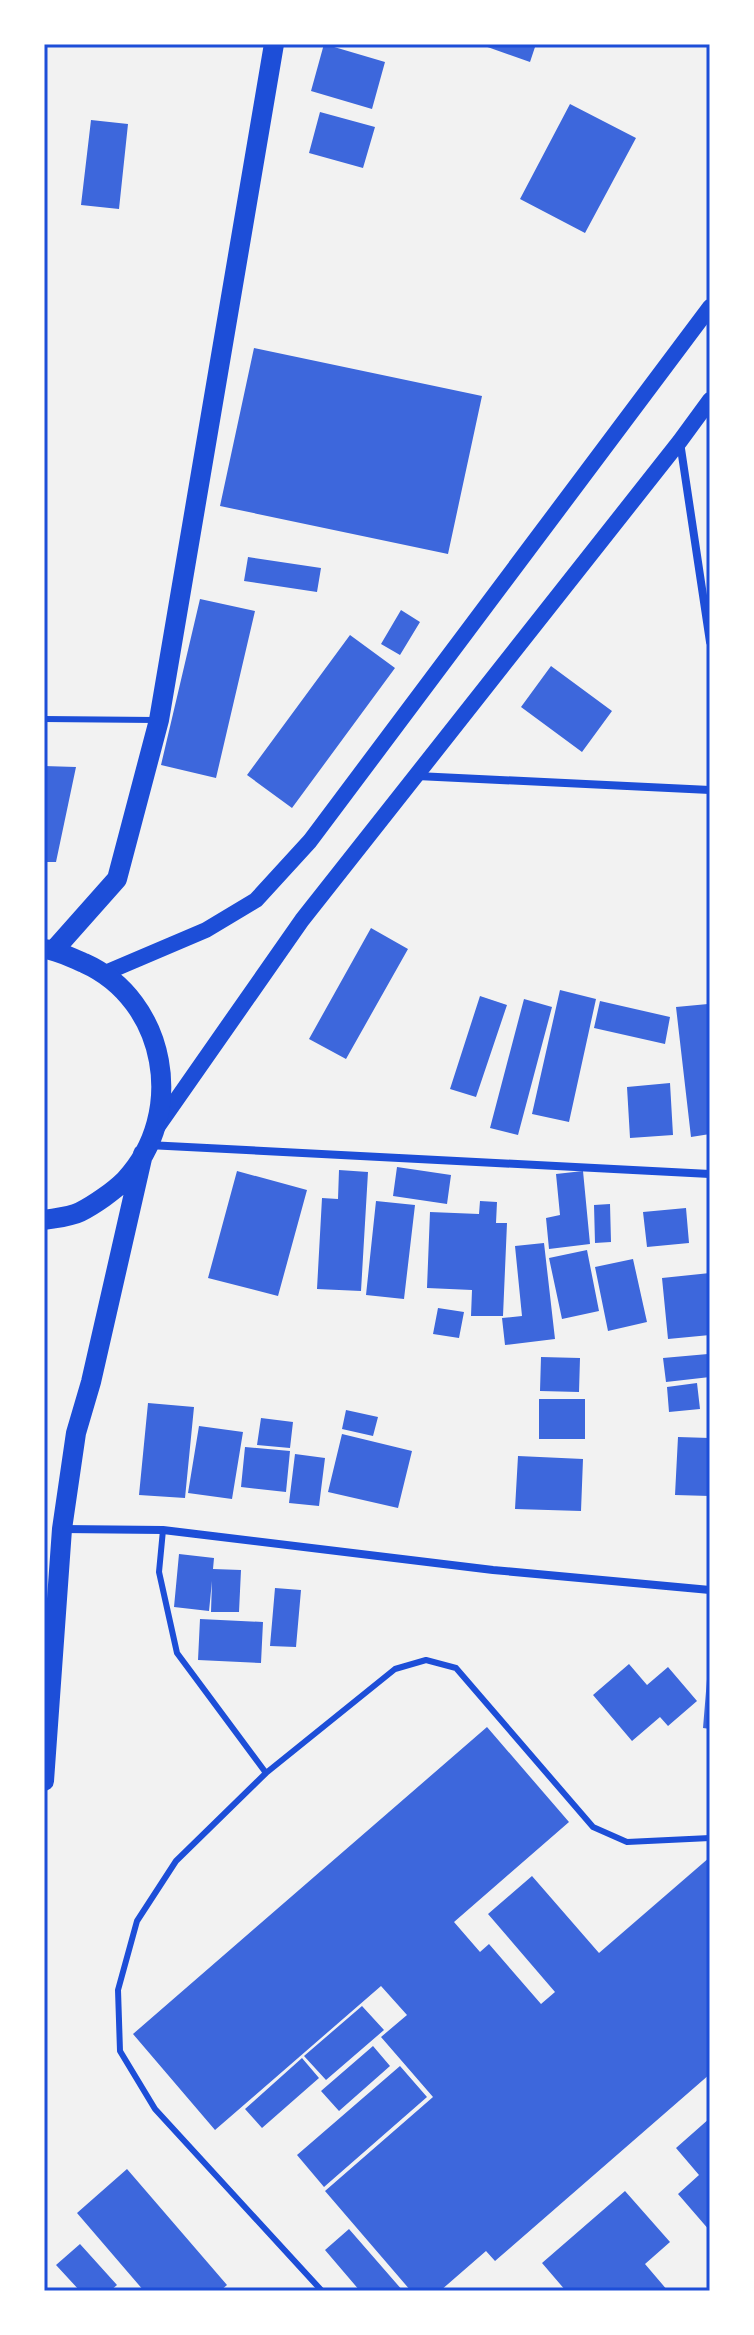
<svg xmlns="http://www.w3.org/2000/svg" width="754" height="2335" font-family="'Nunito Sans',sans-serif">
  <rect width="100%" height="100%" fill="#f2f2f2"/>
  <path fill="#3d67dc" d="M324,44L385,62L372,109L311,91Z
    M479,44H536L530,62Z
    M570,104L636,138L585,233L520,199Z
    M320,112L375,127L363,168L309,153Z
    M91,120L128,124L119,209L81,205Z
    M254,348L482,396L448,554L220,506Z
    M248,557L321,568L317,592L244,581Z
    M200,599L255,611L216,778L161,765Z
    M401,610L420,622L400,655L381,644Z
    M350,635L395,668L292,808L247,775Z
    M551,666L612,711L582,752L521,707Z
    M44,766L76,767L56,862H44Z
    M371,928L408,949L346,1059L309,1039Z
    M560,990L596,999L569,1122L532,1114Z
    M480,996L507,1005L476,1097L450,1089Z
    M524,999L552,1007L518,1135L490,1128Z
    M600,1001L670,1017L665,1044L594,1028Z
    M708,1004L710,1134L691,1137L676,1007Z
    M670,1083L673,1135L630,1138L627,1087Z
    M397,1167L451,1175L447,1204L393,1196Z
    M339,1170L368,1172L361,1291L317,1289L322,1198L338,1199Z
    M237,1171L307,1190L278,1296L208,1278Z
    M583,1171L590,1244L549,1249L546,1218L560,1215L556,1174Z
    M376,1201L415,1205L404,1299L366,1295Z
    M480,1201L497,1202L496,1223H507L503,1316H471L472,1290L427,1288L430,1212L479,1214Z
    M610,1204L611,1242L595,1243L594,1205Z
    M686,1208L689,1243L647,1247L643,1212Z
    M544,1243L555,1339L505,1345L502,1318L522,1316L515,1246Z
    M587,1250L599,1311L562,1319L549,1258Z
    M633,1259L647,1322L608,1331L595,1267Z
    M710,1273V1335L668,1339L662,1278Z
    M438,1308L464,1312L459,1338L433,1334Z
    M708,1354L710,1377L666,1382L663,1358Z
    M541,1357L580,1358L579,1392L540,1391Z
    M697,1383L700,1409L669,1412L667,1387Z
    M539,1399H585V1439H539Z
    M148,1403L194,1407L185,1498L139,1495Z
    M346,1410L378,1417L373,1436L342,1429Z
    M261,1418L293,1422L290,1448L257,1445Z
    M199,1426L243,1432L232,1499L188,1493Z
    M342,1434L412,1451L398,1508L328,1492Z
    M678,1437L710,1438V1496L675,1495Z
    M245,1447L290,1451L286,1492L241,1487Z
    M295,1454L325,1458L319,1506L289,1503Z
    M518,1456L583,1459L581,1511L515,1509Z
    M179,1554L214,1558L213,1569L241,1570L239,1612H211L212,1581L209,1611L174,1607Z
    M275,1588L301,1590L296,1647L270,1646Z
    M200,1619L263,1622L261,1663L198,1660Z
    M629,1664L647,1685L668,1667L697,1701L668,1726L660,1717L632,1741L593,1695Z
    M708,1667H710V1729L703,1728Z
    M487,1727L569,1822L454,1922L480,1952L489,1944L541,2004L555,1992L488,1914L532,1876L599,1953L710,1857V2074L495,2261L486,2251L440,2291H411L325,2191L433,2097L381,2037L407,2015L381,1986L215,2130L133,2034Z
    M362,2006L384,2030L326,2080L304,2056Z
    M373,2046L390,2066L339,2111L321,2091Z
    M302,2058L319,2078L262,2128L245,2109Z
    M400,2066L427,2097L324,2187L297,2155Z
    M710,2118V2231L678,2194L699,2175L676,2148Z
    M127,2169L227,2285L220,2291H144L77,2213Z
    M625,2191L670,2242L645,2264L668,2291H566L542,2263Z
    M349,2229L403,2291H360L325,2250Z
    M80,2244L117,2285L110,2291H80L56,2265Z"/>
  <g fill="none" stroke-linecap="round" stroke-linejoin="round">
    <path stroke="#1d4ed8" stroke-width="6" d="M44,719L155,720
      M163,1530L159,1572L177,1653L266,1773
      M322,2291L155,2109L120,2051L118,1990L137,1921L176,1861L266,1773L395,1669L426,1660L456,1668L593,1827L627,1842L710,1838"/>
    <path stroke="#1d4ed8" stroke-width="8" d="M680,442L710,642
      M417,776L710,790
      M148,1145L710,1174
      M63,1529L163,1530L493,1570L710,1590"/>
    <path stroke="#1d4ed8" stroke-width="16" d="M105,973L206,930L256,900L310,841L710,307
      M156,1129L302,920L680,441L710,400"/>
    <path stroke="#1d4ed8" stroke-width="20" d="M44,949C58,950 71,958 84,963C167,1000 187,1114 125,1180C114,1191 94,1205 80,1212C70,1217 55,1218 44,1220
      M54,950L117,879L159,720L274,44
      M44,1781L62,1529L76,1433L91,1382L143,1154"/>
  </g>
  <rect width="754" height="2335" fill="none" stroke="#ffffff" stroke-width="92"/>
  <rect x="46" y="46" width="662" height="2243" fill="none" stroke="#1d4ed8" stroke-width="3"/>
</svg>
